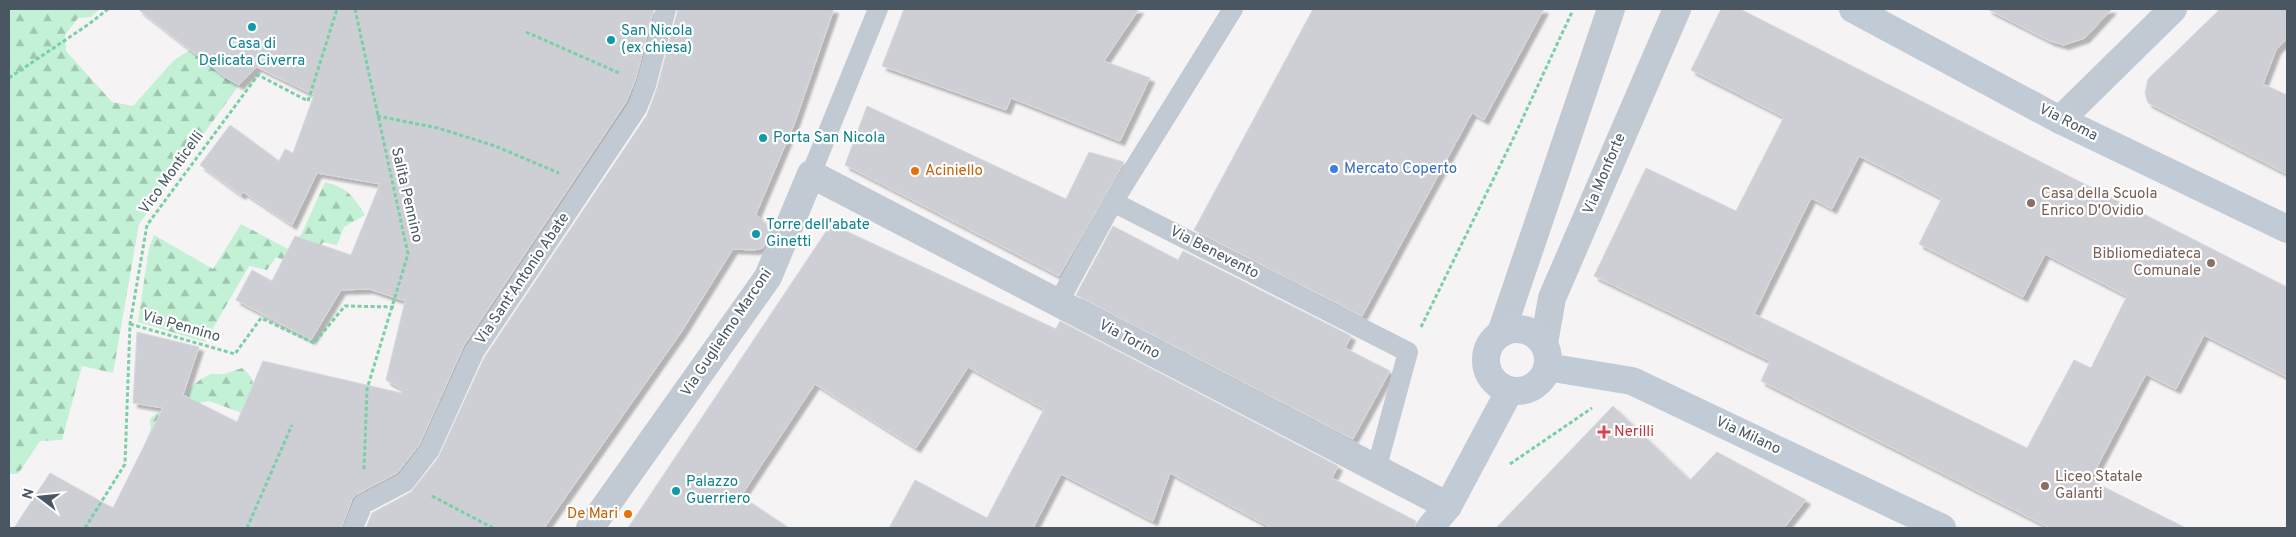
<svg xmlns="http://www.w3.org/2000/svg" width="2296" height="537" font-family="Overpass,sans-serif">
  <defs>
    <pattern id="forest-firs" width="22" height="20" patternUnits="userSpaceOnUse" patternTransform="scale(1.25)"><rect width="22" height="20" fill="#c3f1d5"/><path d="M5 1l3.5 6h-7zM16 11l3.5 6h-7z" fill="#a0c6b0"/></pattern>
    <filter id="shadow"><feDropShadow dx="4.5" dy="4.5" stdDeviation="1" flood-color="#0004"/></filter>
  </defs>
  <rect width="100%" height="100%" fill="#f5f3f3"/>
  <path fill="url(#forest-firs)" d="M9,9H100L91,17L78,18L65,35L66,51L112,102L133,106L174,60L190,50L226,78L239,85L139,224L113,373L82,366L62,440L40,441L18,474H9Z
    M325,182C348,188 353,196 365,215L344,227L337,245L323,242L310,270L276,257L267,270L249,266L205,342L138,322L149,248L154,235L213,269L241,224L288,249L302,233Z
    M242,368C262,383 250,394 242,413L209,401L199,403L195,420L167,454L145,443L151,428L150,419L159,412L171,418L187,398L190,388L201,379L211,374H224Z"/>
  <path fill="#cdcfd5" stroke="#d7d9de" fill-rule="evenodd" filter="url(#shadow)" d="M138,9H654L635,81L626,102L464,345L419,445L397,473L357,494L352,499L341,528H14L50,473L113,508L163,408L133,403L137,332L199,347L183,395L237,422L263,361L401,393L402,389L386,380L405,301L369,289L341,290L311,340L236,300L252,270L272,281L295,236L351,255L380,184L317,173L292,225L243,192L241,195L200,165L230,125L279,161L285,149L293,153L314,95L257,67L239,85L226,78Z
    M678,9H834L795,122L756,214L766,224L770,232L763,248L754,250L733,249L682,331L544,528H366L372,513L411,492L438,458L484,358L647,115L657,88Z
    M904,9H1139L1104,61L1150,78L1120,141L1011,98L1006,110L882,66Z
    M1313,9H1544L1484,120L1472,113L1362,316L1194,230Z
    M1721,9H1740L2287,287V377L2204,335L2176,389L2146,374L2090,480L2186,528H2050L1761,381L1770,361L1594,276L1646,168L1736,211L1784,117L1691,70ZM1859,156L1942,198L1919,244L2023,297L2045,254L2127,296L2091,368L2074,360L2027,448L1754,314L1811,198L1832,209Z
    M1987,9H2112L2085,38L2064,45L2050,41Z
    M2220,9H2287V39L2276,50L2263,84L2287,95V174L2148,103L2145,93L2148,79Z
    M867,106L1066,199L1089,152L1124,162L1059,276L845,165Z
    M831,224L1056,329L1060,321L1338,466L1332,478L1416,521L1415,528H1272L1170,473L1153,521L1061,474L1033,528H889L915,480L987,518L1044,409L968,367L916,448L815,384L741,496L789,528H628Z
    M1113,226L1178,260L1183,251L1351,336L1345,348L1390,371L1353,439L1076,295Z
    M1613,406L1690,480L1717,452L1806,500L1784,528H1496Z"/>
  <g fill="none" stroke-linecap="round" stroke-linejoin="round">
    <path stroke="#7ad0a6" stroke-width="3" stroke-dasharray="4 2.5" stroke-linecap="butt" d="M355,9L408,254L367,389L364,470
      M526,32L619,73
      M9,78L89,24L108,9
      M377,116L438,128L495,146L559,173
      M130,324L235,354L261,318L314,343L345,306L394,307
      M1421,327L1514,137L1572,12
      M1510,464L1592,408
      M432,496L493,528
      M85,528L125,464L130,324L147,225L258,75L308,101L337,9
      M247,528L292,425"/>
    <path stroke="#c1cad2" stroke-width="20" d="M811,174L878,9
      M1113,202L1408,352L1376,470
      M1058,303L1113,202L1233,9
      M353,528L363,504L405,482L429,451L474,352L637,108L646,85L666,9"/>
    <path stroke="#c1cad2" stroke-width="28" d="M2060,120L2173,9
      M1501,333L1611,9
      M1544,343L1552,298L1677,9
      M590,528L768,277L811,174L1448,506"/>
    <path stroke="#c1cbd6" stroke-width="28" d="M1853,9L2060,120L2287,229
      M1486 360a31 31 0 1 1 62 0a31 31 0 1 1-62 0Z
      M1547,367L1632,381L1942,528
      M1430,528L1448,506L1510,390"/>
  </g>
  <g fill="#0f9aa8" stroke="#fff" stroke-width="2">
    <circle cx="252" cy="27" r="5"/>
    <circle cx="611" cy="40" r="5"/>
    <circle cx="763" cy="138" r="5"/>
    <circle cx="756" cy="234" r="5"/>
    <circle cx="676" cy="491" r="5"/>
  </g>
  <circle fill="#3f7fe0" stroke="#fff" stroke-width="2" cx="1334" cy="169" r="5"/>
  <g fill="#e8710a" stroke="#fff" stroke-width="2">
    <circle cx="915" cy="171" r="5"/>
    <circle cx="628" cy="514" r="5"/>
  </g>
  <g fill="#8d6e63" stroke="#fff" stroke-width="2">
    <circle cx="2031" cy="203" r="5"/>
    <circle cx="2211" cy="263" r="5"/>
    <circle cx="2045" cy="486" r="5"/>
  </g>
  <path fill="#e0444e" stroke="#fff" stroke-width="2" d="M1601.5 424.5h5v5h5v5h-5v5h-5v-5h-5v-5h5z"/>
  <g text-anchor="middle" dominant-baseline="central" stroke-width="4.5" stroke-linejoin="round" paint-order="stroke">
    <g font-size="15" fill="#0d838f" stroke="#fff" text-anchor="start">
      <text x="621" y="31">San Nicola<tspan x="621" dy="17">(ex chiesa)</tspan></text>
      <text x="252" y="44" text-anchor="middle">Casa di<tspan x="252" dy="17">Delicata Civerra</tspan></text>
      <text x="773" y="138">Porta San Nicola</text>
      <text x="766" y="225">Torre dell'abate<tspan x="766" dy="17">Ginetti</tspan></text>
      <text x="686" y="482">Palazzo<tspan x="686" dy="17">Guerriero</tspan></text>
    </g>
    <g font-size="15" fill="#4a5661" stroke="#fff">
      <text transform="translate(2068 123) rotate(27)">Via Roma</text>
      <text transform="translate(172 173) rotate(-54)">Vico Monticelli</text>
      <text transform="translate(1605 174) rotate(-67)">Via Monforte</text>
      <text transform="translate(406 195) rotate(77)">Salita Pennino</text>
      <text transform="translate(1214 253) rotate(27)">Via Benevento</text>
      <text transform="translate(523 279) rotate(-56)">Via Sant'Antonio Abate</text>
      <text transform="translate(181 327) rotate(16)">Via Pennino</text>
      <text transform="translate(727 333) rotate(-56)">Via Guglielmo Marconi</text>
      <text transform="translate(1129 340) rotate(28)">Via Torino</text>
      <text transform="translate(1748 436) rotate(25)">Via Milano</text>
    </g>
    <g font-size="15" fill="#366cbe" stroke="#fff" text-anchor="start">
      <text x="1344" y="169">Mercato Coperto</text>
    </g>
    <g font-size="15" fill="#c56008" stroke="#fff" text-anchor="start">
      <text x="925" y="171">Aciniello</text>
      <text x="618" y="514" text-anchor="end">De Mari</text>
    </g>
    <g font-size="15" fill="#785e54" stroke="#fff" text-anchor="start">
      <text x="2041" y="194">Casa della Scuola<tspan x="2041" dy="17">Enrico D'Ovidio</tspan></text>
      <text x="2201" y="254" text-anchor="end">Bibliomediateca<tspan x="2201" dy="17">Comunale</tspan></text>
      <text x="2055" y="477">Liceo Statale<tspan x="2055" dy="17">Galanti</tspan></text>
    </g>
    <g font-size="15" fill="#be3a42" stroke="#fff" text-anchor="start">
      <text x="1614" y="432">Nerilli</text>
    </g>
  </g>
  <rect width="2296" height="537" fill="none" stroke="#4a5661" stroke-width="20"/>
  <g transform="translate(40 497) rotate(286)" stroke="#ffffff" stroke-width="4" paint-order="stroke">
  <path d="M0-4L9 19L0 12L-9 19Z" fill="#4a5661"/>
  <text y="-8" font-size="14" font-weight="bold" text-anchor="middle" fill="#4a5661">N</text>
  </g>
</svg>
